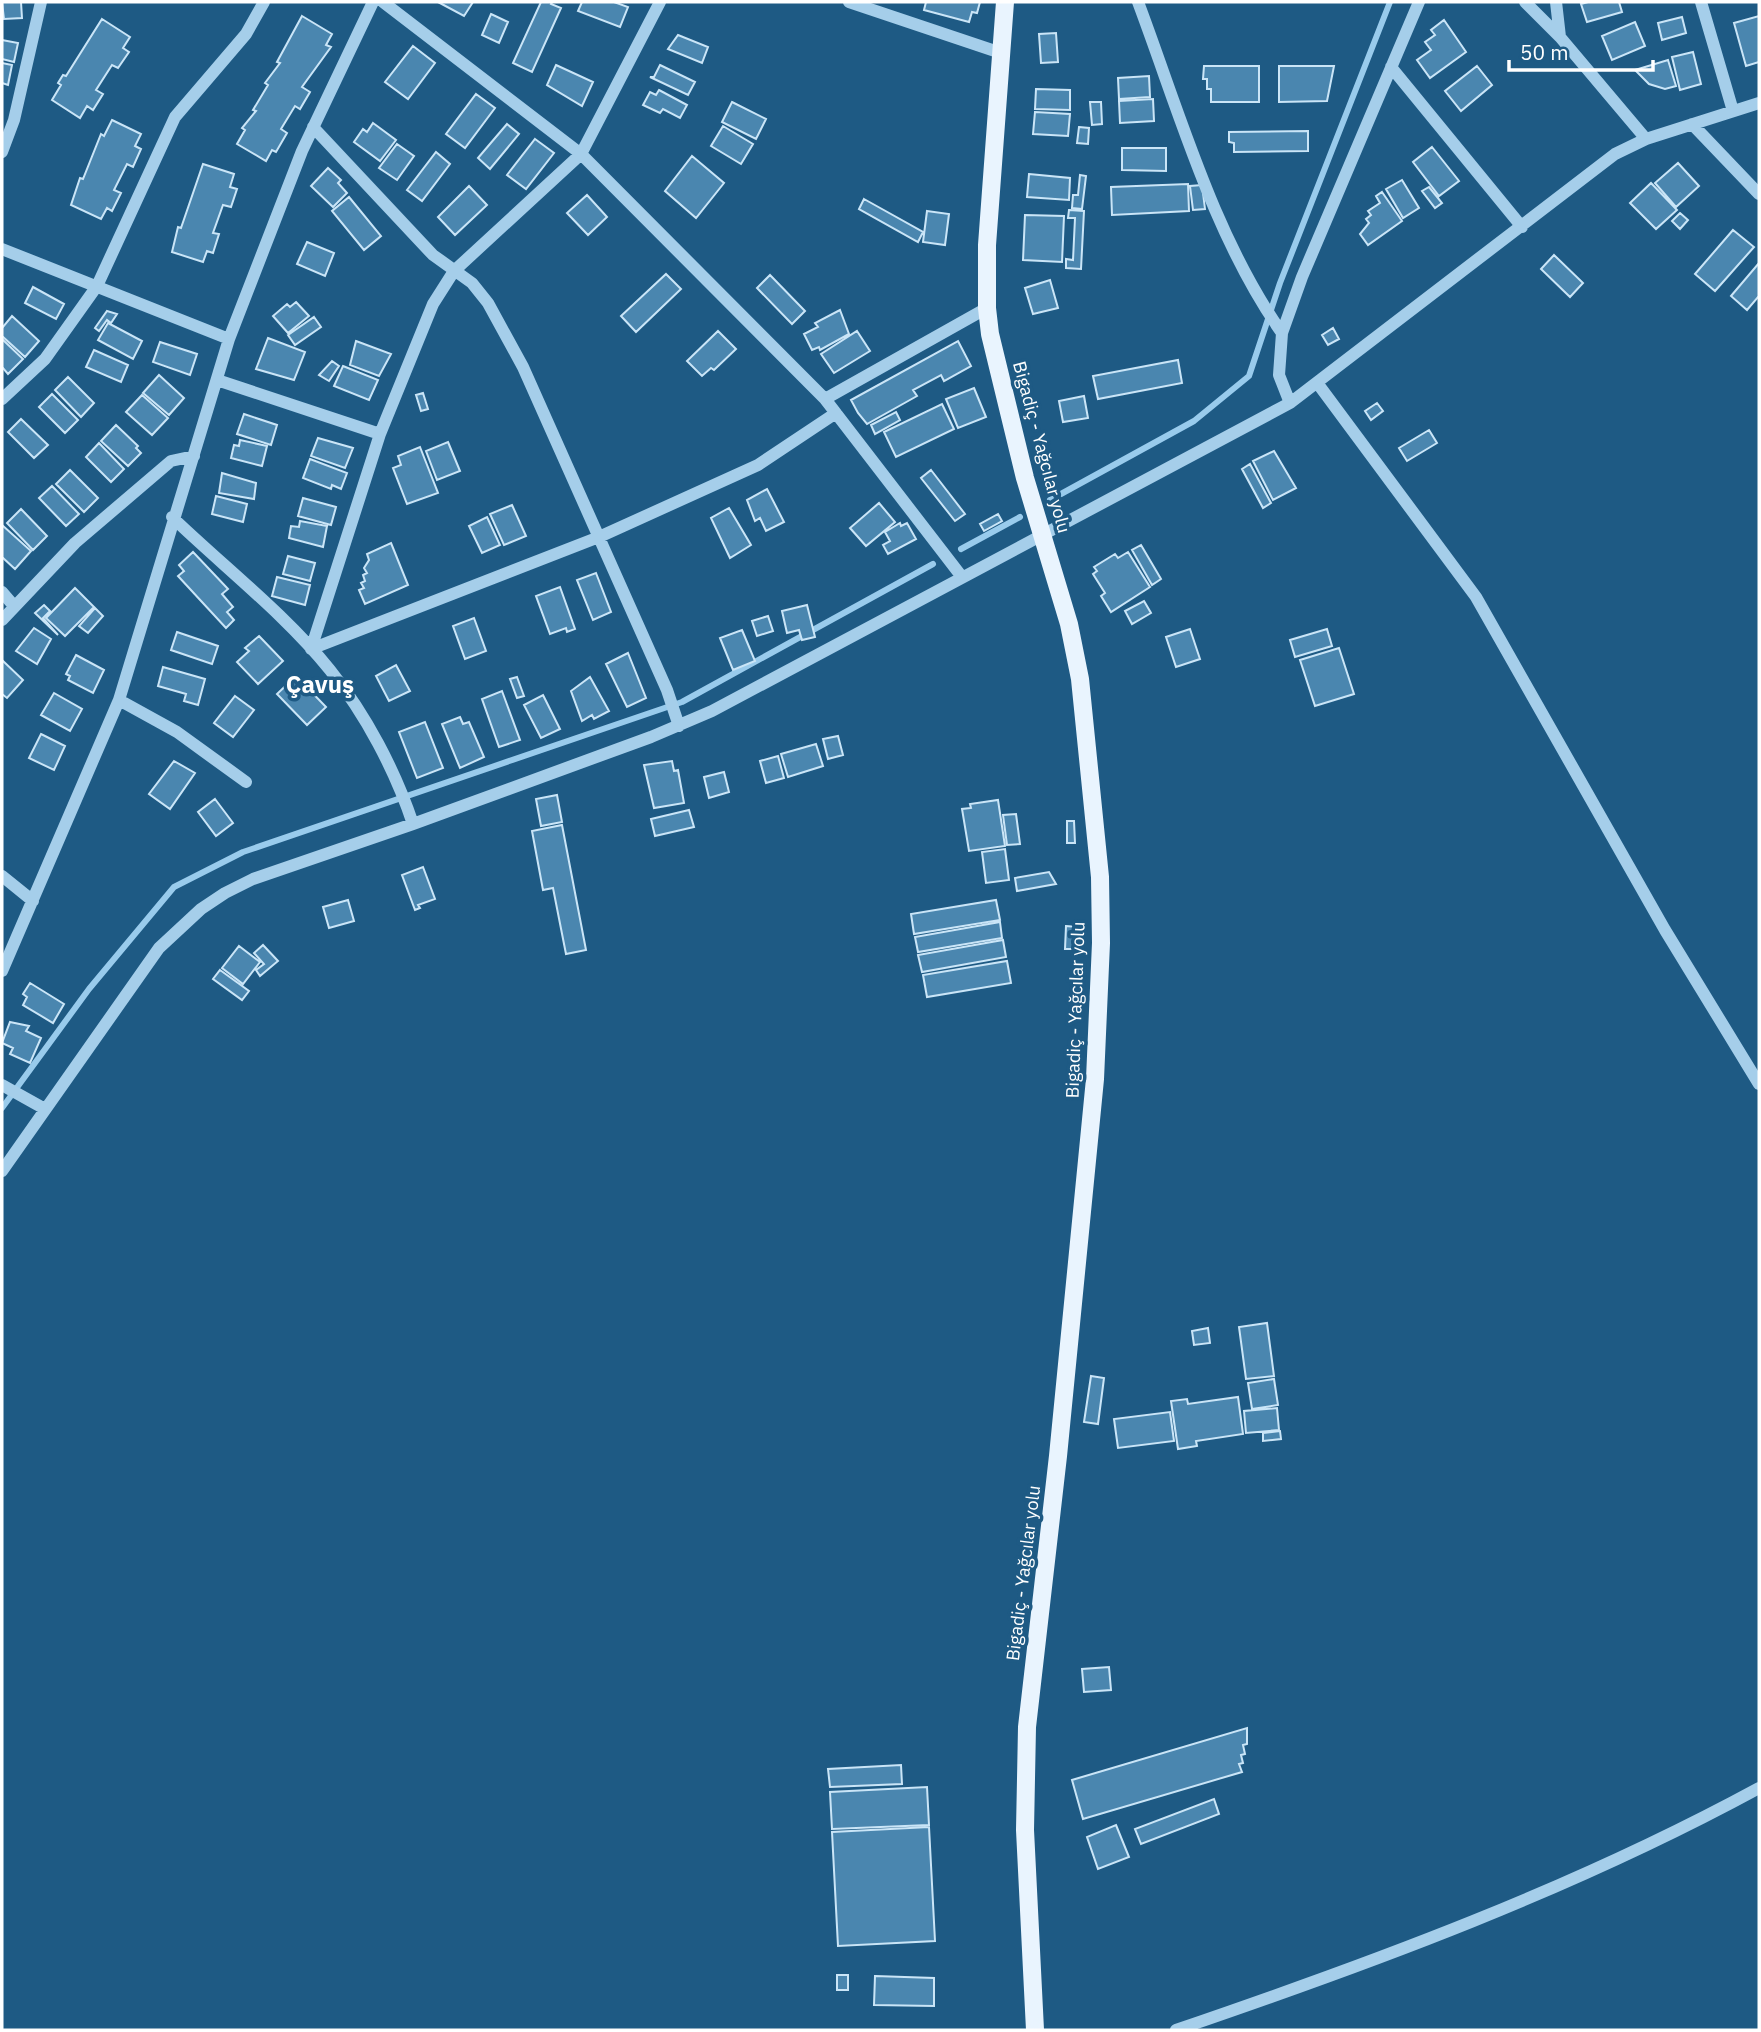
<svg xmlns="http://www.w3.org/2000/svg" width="1761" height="2032" font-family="'IBM Plex Sans',sans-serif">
  <rect width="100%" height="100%" fill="#1e5a84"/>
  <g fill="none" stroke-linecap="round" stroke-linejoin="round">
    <path stroke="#99cbec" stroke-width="6" d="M1050,500L1194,421L1249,376L1280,283L1390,2
      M961,549L1020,517
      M2,1108L89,989L174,887L243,852L682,702L933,564"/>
  </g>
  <path fill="#4a86af" stroke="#cae5f7" stroke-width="2" d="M2,2H21L22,18L4,19Z
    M438,2H473L464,16Z
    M541,2H552L551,4L561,8L532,72L513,63Z
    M582,2H614L628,7L620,27L578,11Z
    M926,2H980L977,13L972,12L969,22L924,10Z
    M1588,2H1619L1622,12L1587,22L1581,4Z
    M491,14L508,22L499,43L482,35Z
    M302,16L332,34L326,45L331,47L302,87L310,92L300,109L295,106L281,129L287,133L276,152L272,150L266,161L237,144L245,130L242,128L256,111L253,110L268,85L265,83L280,63L277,62Z
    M1759,16V62L1746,66L1734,23Z
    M1682,17L1686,33L1662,40L1658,23Z
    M102,19L130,37L123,48L129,52L118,68L112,65L96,90L103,94L93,110L87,106L80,118L52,100L61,85L58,83L63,75L66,76Z
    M1444,20L1466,52L1430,78L1417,60L1431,50L1425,42L1435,35L1431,30Z
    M1635,22L1645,46L1612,60L1602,36Z
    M1056,33L1058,62L1041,63L1039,34Z
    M678,35L708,47L702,63L668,49Z
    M2,40L18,43L14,62L2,59Z
    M413,46L435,63L408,99L385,82Z
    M1693,52L1701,84L1680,90L1672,57Z
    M1668,60L1676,86L1665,89L1649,84L1635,70Z
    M2,63L12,65L8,85L2,83Z
    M556,65L593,82L582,106L547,85Z
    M660,65L695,82L688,95L650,77H654Z
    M1204,66H1259V102H1211V89H1207V79H1203Z
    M1279,66H1334L1327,101L1279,102Z
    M1477,66L1492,85L1461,111L1445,91Z
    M1149,76L1150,97L1119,99L1118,78Z
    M1036,89L1070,90V110L1035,109Z
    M659,90L687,105L680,118L663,109L660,113L643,105L650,92L656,95Z
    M476,94L495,108L465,148L446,134Z
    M1153,99L1154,121L1120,123L1119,101Z
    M732,102L766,119L756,139L722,122Z
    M1090,102H1101L1102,124L1092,125Z
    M1035,112L1070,114L1068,136L1033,134Z
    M112,120L141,134L135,146L141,149L133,167L127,164L114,190L121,193L112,211L107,208L101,219L71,205L80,178L83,179L101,134L104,136Z
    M373,123L396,140L380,161L354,142L363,129L367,132Z
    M507,124L519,134L490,169L478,158Z
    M723,126L753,144L741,164L711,146Z
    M1079,127L1089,128L1088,144L1077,143Z
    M1308,131V151L1234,152V143L1229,142V132Z
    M535,139L554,153L526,189L507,175Z
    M397,144L414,156L397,180L379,168Z
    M1432,147L1459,181L1439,196L1413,162Z
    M1122,148H1166V171L1122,170Z
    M436,152L450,164L422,201L407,190Z
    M692,156L724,183L696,218L665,191Z
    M1678,163L1699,186L1676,207L1655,183Z
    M203,164L234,174L230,187L237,189L231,207L223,205L213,233L219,234L213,253L207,251L203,262L172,252L178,227L181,228Z
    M328,168L341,180L338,183L347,193L333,207L311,186Z
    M1029,174L1070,178L1069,200L1027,197Z
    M1080,175L1086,176L1082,209L1072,208L1073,195H1078Z
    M1402,180L1419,208L1403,218L1386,189Z
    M1651,183L1677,210L1656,229L1630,203Z
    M1188,184L1189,211L1112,215L1111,187Z
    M1202,185L1205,209L1193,210L1190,186Z
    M469,186L487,205L455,235L438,217Z
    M1429,187L1442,203L1435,208L1422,191Z
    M1382,192L1402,221L1368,245L1360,234L1369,223L1366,219L1371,215L1368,211L1380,203L1376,196Z
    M587,195L607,217L588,235L567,213Z
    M349,197L381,236L364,250L332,211Z
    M864,199L923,232L918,242L859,209Z
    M1069,210L1084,211L1081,269L1066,268V259L1073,260L1075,218H1068Z
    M927,211L949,214L945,245L923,242Z
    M1680,213L1688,220L1680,229L1672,221Z
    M1025,215L1064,216L1062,262L1023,260Z
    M1733,230L1754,247L1715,291L1695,274Z
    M307,242L334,253L325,276L297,264Z
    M1554,255L1583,283L1570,297L1541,269Z
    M1759,263V296L1747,310L1731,296Z
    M666,274L681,289L636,332L621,316Z
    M770,275L805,311L792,324L757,288Z
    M1050,280L1058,308L1033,314L1025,288Z
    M33,287L64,304L56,319L25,303Z
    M296,302L309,316L288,333L273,316L287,304L290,307Z
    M840,310L849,334L820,350L819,347L812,350L804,334L818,327L815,323Z
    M107,311L117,314L111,323L107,320L99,331L95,328Z
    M12,316L39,341L25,357L2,336V328Z
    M314,317L321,327L295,345L288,335Z
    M108,323L142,341L133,359L98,340Z
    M1333,328L1339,339L1328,345L1322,335Z
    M718,331L736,349L714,370L711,368L702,376L687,361Z
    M857,331L870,351L834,373L821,354Z
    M268,338L305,352L294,380L256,369Z
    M2,339L23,359L8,374L2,367Z
    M356,341L391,354L379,376L350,365Z
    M958,341L971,366L944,381L941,375L913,390L917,396L867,424L858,413L851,400Z
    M160,342L197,354L190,375L153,362Z
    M94,350L128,365L121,382L86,367Z
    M1178,360L1182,383L1098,399L1093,376Z
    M332,361L339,366L329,381L319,375Z
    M343,366L378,380L369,400L334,386Z
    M159,375L184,398L169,415L143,393Z
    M68,377L94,403L81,417L55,390Z
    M974,388L986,417L958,428L946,399Z
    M423,393L428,409L421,411L416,395Z
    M52,394L78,420L65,433L39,407Z
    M142,395L168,418L152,435L126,412Z
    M1084,396L1088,418L1063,422L1059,401Z
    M1377,403L1383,411L1371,420L1365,411Z
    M942,404L954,429L896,457L884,432Z
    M896,412L900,420L875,434L871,425Z
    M244,414L277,425L271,445L237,434Z
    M21,419L48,445L34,458L8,432Z
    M116,425L138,446L136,448L141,453L128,466L101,441Z
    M1429,430L1437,443L1407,461L1399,448Z
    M318,438L353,448L345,468L311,456Z
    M240,440L267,446L262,466L231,458L234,445L239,446Z
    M448,442L460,471L437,480L426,451Z
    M99,443L124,469L111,482L86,457Z
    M420,447L438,493L407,504L393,468L401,465L398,456Z
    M1274,451L1296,488L1273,500L1253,461Z
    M310,459L347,473L341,489L332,485L331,489L303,478Z
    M1250,464L1271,503L1263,508L1242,469Z
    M70,470L98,498L84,512L56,484Z
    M931,470L965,514L955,521L921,478Z
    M222,473L256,483L254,499L219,493Z
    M52,486L79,514L66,526L39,498Z
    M767,489L784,522L766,531L760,518L755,521L747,500Z
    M216,496L247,504L243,522L212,514Z
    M303,498L336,507L331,525L298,516Z
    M879,503L895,522L866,546L850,528Z
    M512,505L526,536L504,545L490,514Z
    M729,508L751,545L730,558L711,518Z
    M21,509L47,536L33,550L7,523Z
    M998,514L1002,521L984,531L980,524Z
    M487,517L500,545L482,553L469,526Z
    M300,521L327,526L323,547L289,538L291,526L299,527Z
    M900,523L901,526L907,523L916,539L888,554L883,545L890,541L885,532Z
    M2,525L31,551L15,569L2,557Z
    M391,543L408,585L365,604L359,590L364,588L361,583L365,581L363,575L367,573L364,568L369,560L367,554Z
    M1141,545L1161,579L1152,585L1132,550Z
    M193,552L228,589L222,594L233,607L227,612L234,620L226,628L178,576L184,571L179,565Z
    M1128,552L1150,587L1111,612L1101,596L1105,593L1093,574L1097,571L1094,567L1115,554L1118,558Z
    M288,556L315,563L310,581L283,574Z
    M596,573L611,612L593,620L577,580Z
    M277,577L310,585L305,605L272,596Z
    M560,587L575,629L567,632L566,628L550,634L536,596Z
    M75,588L94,607L65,636L46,618Z
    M1144,601L1151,613L1132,624L1125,611Z
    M44,605L50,611L43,618L58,635L35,613Z
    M807,605L815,637L802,640L799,630L787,633L782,611Z
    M95,608L103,616L88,633L79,626Z
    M768,616L773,631L757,636L752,621Z
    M474,618L486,651L465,659L453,626Z
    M34,628L51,639L37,664L16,651Z
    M1190,629L1200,659L1176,667L1166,637Z
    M1327,629L1332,646L1295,657L1290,640Z
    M742,630L755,661L733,670L720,638Z
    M177,632L218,646L212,664L171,650Z
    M259,636L283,661L258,684L237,662L249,651L245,648Z
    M1339,648L1354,694L1315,706L1300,660Z
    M628,653L646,698L627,707L606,664Z
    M76,655L104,670L93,693L68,680L70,676L66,674Z
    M2,660L23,680L7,698L2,694Z
    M396,665L410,691L389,701L376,676Z
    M163,667L205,679L198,705L184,701L186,694L158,686Z
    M296,676L326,707L307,725L277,694Z
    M517,677L524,696L517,698L510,679Z
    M590,677L609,711L594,719L592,715L582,721L571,691Z
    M502,691L520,740L499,747L482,699Z
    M54,693L82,709L70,731L41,715Z
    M543,695L560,729L541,738L524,705Z
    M235,696L254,710L233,737L214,723Z
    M460,717L463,724L469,722L484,757L460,768L442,724Z
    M425,722L443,768L417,778L399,732Z
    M41,734L65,746L54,770L29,758Z
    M838,736L843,755L828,759L823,739Z
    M816,744L823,766L788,777L781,754Z
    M778,756L784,778L766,783L760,761Z
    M174,761L195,773L170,809L149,794Z
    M672,761L674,771L678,770L684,803L654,808L644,765Z
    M724,772L729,792L709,798L704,777Z
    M557,795L562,822L541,826L536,799Z
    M215,799L233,823L216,836L198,812Z
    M998,800L1005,846L969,851L962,809L971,808L970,804Z
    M689,810L694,827L655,836L651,819Z
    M1016,814L1020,844L1007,845L1003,815Z
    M1067,821H1074L1075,843H1067Z
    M562,825L586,950L566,954L553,888L543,890L532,831Z
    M1005,849L1009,880L986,883L982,852Z
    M423,867L435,899L418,905L420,908L415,910L402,875Z
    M1049,872L1056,884L1017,891L1015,878Z
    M348,900L354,921L329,928L323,907Z
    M996,900L1000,920L914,934L911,914Z
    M1000,922L1002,938L918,952L915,937Z
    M1066,926L1077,927L1076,949H1065Z
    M1003,940L1006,957L922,972L918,955Z
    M263,945L278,961L260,976L256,970L264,964L254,953Z
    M239,946L260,962L243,984L222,968Z
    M1007,961L1011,983L927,997L923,975Z
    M220,970L249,991L242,1000L213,979Z
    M30,983L64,1004L53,1023L23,1005L27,997L23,994Z
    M10,1022L29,1026L26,1031L41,1038L30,1063L10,1054L13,1048L2,1043Z
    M1267,1323L1274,1376L1246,1379L1239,1327Z
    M1208,1328L1210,1343L1194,1345L1192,1331Z
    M1091,1376L1104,1378L1098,1424L1084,1422Z
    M1274,1379L1278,1405L1252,1409L1248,1383Z
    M1238,1397L1243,1434L1196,1441L1197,1446L1178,1449L1171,1401L1187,1399L1188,1404Z
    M1277,1408L1279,1430L1246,1433L1244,1411Z
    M1170,1412L1174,1441L1118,1448L1114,1419Z
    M1280,1431L1281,1439L1263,1441V1433Z
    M1109,1667L1111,1690L1084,1692L1082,1669Z
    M1247,1728V1744L1243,1745L1245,1754L1241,1755L1243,1763L1239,1764L1242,1772L1083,1819L1072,1780Z
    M901,1765L902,1784L830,1787L828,1769Z
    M927,1787L929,1825L832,1829L830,1792Z
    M1214,1799L1219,1814L1141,1844L1135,1829Z
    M1116,1825L1129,1857L1098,1869L1087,1837Z
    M929,1827L935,1941L838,1946L832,1832Z
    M837,1975H848V1990H837Z
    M875,1976L934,1978V2006L874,2005Z"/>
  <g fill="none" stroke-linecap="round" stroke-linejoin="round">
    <path stroke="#a5ceea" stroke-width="12" d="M383,2L581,154L825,399L962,577
      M849,2L1001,53
      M1138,2C1179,111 1214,237 1282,333
      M1525,2L1560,37L1646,139
      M1556,2L1560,37
      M1701,2L1733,111
      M1391,67L1522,227
      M1692,124L1759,194
      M313,127L433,255L472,283L488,303L523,367L667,690L679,726
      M2,152L14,120L41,2
      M2,249L229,339
      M217,380L380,434
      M1318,384L1476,597L1665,930L1759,1084
      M2,399L45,359L97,286L175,117L246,34L264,2
      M825,399L987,308
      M1290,403L1279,375L1282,333L1302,277L1419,2
      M172,517C224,567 285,614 330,670C366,715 395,770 413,824
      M2,592L14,606
      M2,620L75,543L171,461L194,456
      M311,649L380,434L433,304L454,271L581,154L660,2
      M311,649L599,537L758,465L836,413
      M119,700L177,732L246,782
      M2,876L33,901
      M2,971L119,700L229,339L302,151L373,2
      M2,1085L45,1109
      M2,1171L159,948L201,909L225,893L253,879L413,824L651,737L712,711L1290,403L1615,154L1646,139L1759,103
      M1176,2030C1375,1962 1573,1889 1759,1788"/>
    <path stroke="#e9f4fe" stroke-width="18" d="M1005,2L987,245V308L990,334L1025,478L1069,624L1080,679L1100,877L1101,943L1095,1079L1058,1456L1027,1727L1025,1830L1035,2030"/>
  </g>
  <g text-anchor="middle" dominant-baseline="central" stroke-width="7" stroke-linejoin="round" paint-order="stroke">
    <g font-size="18" fill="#fff" stroke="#1e5a84">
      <text transform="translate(1042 447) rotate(75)">Bigadiç - Yağcılar yolu</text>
      <text transform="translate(1075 1010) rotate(-88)">Bigadiç - Yağcılar yolu</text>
      <text transform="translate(1023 1573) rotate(-83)">Bigadiç - Yağcılar yolu</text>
    </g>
    <g font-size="24" font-weight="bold" fill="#fff" stroke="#1e5a84">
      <text x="320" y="684">Çavuş</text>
    </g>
  </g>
  <rect width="1761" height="2032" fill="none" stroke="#ffffff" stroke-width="7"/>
  <path d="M1509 60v10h144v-10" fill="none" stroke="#ffffff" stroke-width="3.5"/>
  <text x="1520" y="60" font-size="21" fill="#ffffff" stroke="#1e5a84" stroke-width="5" paint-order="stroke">50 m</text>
</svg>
